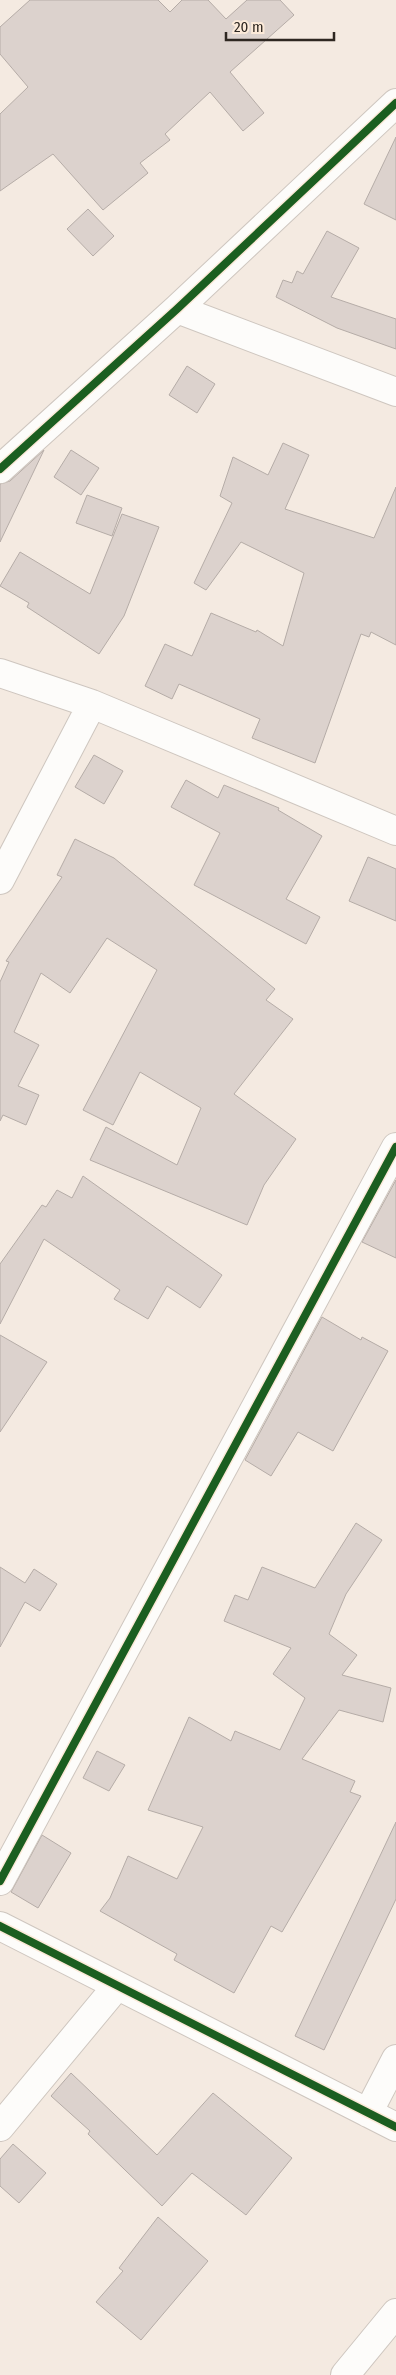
<svg xmlns="http://www.w3.org/2000/svg" width="396" height="2375" font-family="'Fira Sans Condensed',sans-serif">
  <rect width="100%" height="100%" fill="#f4eae1"/>
  <path fill="#dcd2cd" stroke="#b5aca7" d="M30,0H158L170,12L182,0H208L226,19L247,0H280L294,15L230,72L264,113L243,131L210,92L165,134L170,140L140,163L148,173L103,210L53,154L0,191V114L28,87L0,54V27Z
    M396,137V220L364,204Z
    M88,209L114,236L93,256L67,229Z
    M327,231L359,248L331,297L396,319V349L337,328L276,297L283,280L292,283L297,271L303,274Z
    M187,366L215,384L197,413L169,395Z
    M283,443L309,455L285,509L374,538L396,487V645L371,632L369,637L361,634L315,763L252,738L260,719L179,684L172,699L145,686L165,644L192,656L211,613L256,632L257,630L283,646L304,573L241,542L206,590L194,583L232,503L220,496L233,457L268,475Z
    M44,450L0,542V484L10,481Z
    M71,450L99,468L81,495L54,477Z
    M87,495L122,508L112,536L76,523Z
    M122,514L159,527L124,616L99,654L27,607L29,603L0,586L20,552L90,594Z
    M94,755L123,771L104,804L75,787Z
    M186,780L218,798L224,785L279,808L278,810L322,836L286,899L320,917L306,944L194,885L220,833L171,807Z
    M75,839L114,858L275,989L266,1000L293,1019L234,1094L296,1139L264,1185L247,1225L90,1160L106,1127L177,1165L201,1108L140,1072L113,1125L83,1110L157,970L107,938L70,993L41,973L14,1032L39,1045L18,1086L39,1095L26,1125L3,1115L0,1121V982L9,962L6,961L62,877L57,875Z
    M368,857L396,869V921L349,901Z
    M83,1176L222,1275L200,1308L167,1286L148,1319L114,1299L120,1290L44,1239L0,1324V1264L42,1205L46,1207L57,1190L72,1198Z
    M396,1180V1258L362,1242Z
    M322,1317L361,1340L362,1337L388,1351L333,1451L298,1432L271,1476L245,1460Z
    M0,1335L47,1362L0,1432Z
    M356,1523L382,1540L346,1594L329,1634L357,1655L342,1675L391,1688L383,1722L339,1710L302,1759L355,1781L350,1792L361,1796L282,1932L271,1926L234,1993L174,1960L177,1954L100,1911L110,1898L128,1856L177,1879L203,1827L148,1810L189,1717L231,1741L235,1731L280,1750L305,1698L273,1674L291,1648L224,1621L235,1595L248,1600L262,1567L315,1588Z
    M0,1567L25,1583L34,1569L57,1584L40,1611L25,1602L0,1647Z
    M97,1751L125,1765L109,1791L83,1778Z
    M396,1822V1899L324,2050L295,2036Z
    M42,1835L71,1853L38,1908L11,1892Z
    M71,2073L157,2155L213,2093L292,2158L246,2215L192,2173L162,2206L88,2134L90,2131L51,2096Z
    M13,2144L46,2173L19,2203L0,2186V2159Z
    M158,2217L208,2261L141,2340L96,2302L123,2271L119,2268Z"/>
  <g fill="none" stroke-linecap="round" stroke-linejoin="round">
    <g stroke="#cec6bf" stroke-width="30">
      <path id="street" d="M177,309L396,392
        M0,469L177,309L396,103
        M0,673L92,704L396,831
        M0,880L92,704
        M0,1881L396,1147
        M0,1926L396,2127
        M368,2113L396,2059
        M0,2127L117,1986
        M345,2375L396,2313"/>
    </g>
    <use href="#street" stroke="#fdfcfa" stroke-width="28"/>
    <g stroke="#fcead9" stroke-width="11">
      <path id="cycleway" d="M0,469L177,309L396,103
        M0,1881L396,1147
        M0,1926L396,2127"/>
    </g>
    <use href="#cycleway" stroke="#1b5e20" stroke-width="8"/>
  </g>
  <path d="M226 32v8h108v-8" fill="none" stroke="#2e2721" stroke-width="2.5"/>
  <text x="234" y="32" font-size="15" fill="#2e2721" stroke="#fcead9" stroke-width="4" paint-order="stroke">20 m</text>
</svg>
